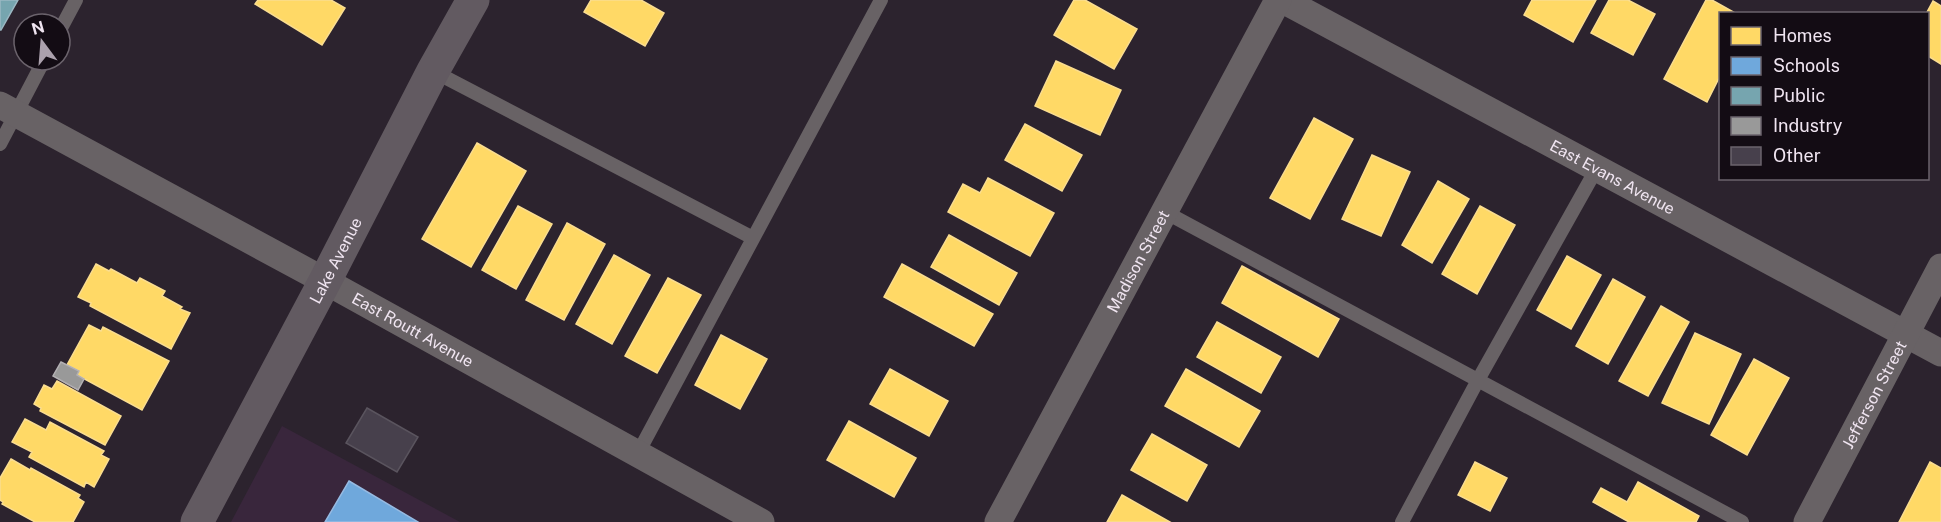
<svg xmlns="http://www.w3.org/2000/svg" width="1941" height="522" font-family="'Public Sans',sans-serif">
  <rect width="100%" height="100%" fill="#2c232e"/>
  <path fill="#39263c" d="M282,426L460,522H231Z"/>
  <path fill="#ffd966" stroke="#fadd90" stroke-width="1.5" d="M258,0H331L345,8L322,45L255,4Z
    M591,0H641L664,13L645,46L584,12Z
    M1074,0H1085L1137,29L1114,69L1054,35Z
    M1532,0H1596L1573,42L1524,15Z
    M1609,0H1628L1655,14L1633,55L1591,33Z
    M1706,0H1712L1737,14H1720V76L1707,102L1664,79Z
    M1933,1L1941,6V64L1928,56V14H1926Z
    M1056,61L1121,90L1100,135L1035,106Z
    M1314,118L1353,139L1310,219L1270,198Z
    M1025,124L1082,155L1062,191L1005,160Z
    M477,143L526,171L471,267L422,239Z
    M1372,155L1410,172L1381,236L1342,219Z
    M988,178L1054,213L1030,256L948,212L963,184L980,193Z
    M1438,181L1469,199L1432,263L1402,245Z
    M518,206L552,224L516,289L482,270Z
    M1480,206L1515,225L1477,294L1442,274Z
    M567,223L605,244L564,320L526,300Z
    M949,235L1017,273L999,305L931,267Z
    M614,255L650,275L612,344L576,324Z
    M1567,256L1601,275L1571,329L1537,310Z
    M96,264L109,271L111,269L137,283L140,278L165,291L162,296L182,307L180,309L190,313L171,349L90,306L91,303L78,297Z
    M902,264L993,314L974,346L884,297Z
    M1242,266L1339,319L1318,357L1222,303Z
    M668,278L701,295L657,373L625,356Z
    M1613,279L1645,297L1608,364L1576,346Z
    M1661,306L1689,322L1648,396L1619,381Z
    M1217,322L1281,357L1261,393L1197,357Z
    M89,325L101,331L103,327L169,361L142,410L77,375L79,371L67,365Z
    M1695,333L1741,354L1709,424L1662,403Z
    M721,335L767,359L740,409L695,385Z
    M1754,359L1789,378L1747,455L1711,435Z
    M890,369L948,401L929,436L870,404Z
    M1186,369L1260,411L1239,447L1165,406Z
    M57,381L121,416L105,445L40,411L41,408L34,404L44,385L52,389Z
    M25,419L46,430L50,422L104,451L101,455L109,459L94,487L86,482L84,487L29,457L32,452L12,442Z
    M849,421L916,458L894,497L827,460Z
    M1152,434L1207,465L1187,501L1131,470Z
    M11,459L30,470L31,468L80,495L78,498L84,502L73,522H35L2,504L3,502L0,500V478Z
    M1475,462L1507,478L1490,511L1458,495Z
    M1930,462L1941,468V522H1899Z
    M1638,482L1699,516L1696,522H1629L1593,502L1601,488L1627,502Z
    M1122,495L1170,522H1107Z"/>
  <path fill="#6fa8dc" stroke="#96bae2" stroke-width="1.5" d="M349,481L418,522H325Z"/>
  <path fill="#76a5af" stroke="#9bb8c3" stroke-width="1.5" d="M0,0H18L1,30H0Z"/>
  <path fill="#999" stroke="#b3b0b3" stroke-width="1.5" d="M61,362L79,371L77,375L84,379L78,390L53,376Z"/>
  <path fill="#47404c" stroke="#5a545e" stroke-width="1.5" d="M367,408L418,437L397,472L346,443Z"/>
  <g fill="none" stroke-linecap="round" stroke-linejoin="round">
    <path stroke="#686265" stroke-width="14" d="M60,30L76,0
      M433,71L753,238
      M0,144L44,60
      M1165,212L1742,522
      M637,455L881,0
      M1402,522L1478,380L1597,168"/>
    <g stroke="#686265" stroke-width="27">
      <path id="s1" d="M1283,0L1941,353"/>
      <path id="s2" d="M0,105L325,281L761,522"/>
      <path id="s3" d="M998,522L1278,0"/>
      <path id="s4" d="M1807,522L1941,267"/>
    </g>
    <path stroke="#625a61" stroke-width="33" id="s5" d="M197,522L325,281L433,71L473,0"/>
  </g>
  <g text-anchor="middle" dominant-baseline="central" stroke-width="6" stroke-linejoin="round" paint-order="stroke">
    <g font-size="16" fill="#f0e5f1" stroke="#130c14">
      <text stroke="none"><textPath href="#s1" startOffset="374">East Evans Avenue</textPath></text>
      <text stroke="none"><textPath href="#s5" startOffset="296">Lake Avenue</textPath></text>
      <text stroke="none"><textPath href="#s3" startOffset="296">Madison Street</textPath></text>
      <text stroke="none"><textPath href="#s2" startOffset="470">East Routt Avenue</textPath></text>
      <text stroke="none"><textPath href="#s4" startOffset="144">Jefferson Street</textPath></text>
    </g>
  </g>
  <rect x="1719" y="12" width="210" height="168" fill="#130c14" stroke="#6b636c" stroke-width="1.5"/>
  <rect x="1731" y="27" width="30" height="18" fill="#ffd966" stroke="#6b636c" stroke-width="1.5"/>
  <text x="1773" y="42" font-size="18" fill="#f0e5f1">Homes</text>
  <rect x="1731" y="57" width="30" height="18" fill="#6fa8dc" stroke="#6b636c" stroke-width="1.5"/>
  <text x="1773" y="72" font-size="18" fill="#f0e5f1">Schools</text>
  <rect x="1731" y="87" width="30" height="18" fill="#76a5af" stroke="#6b636c" stroke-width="1.5"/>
  <text x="1773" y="102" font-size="18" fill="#f0e5f1">Public</text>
  <rect x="1731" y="117" width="30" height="18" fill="#999999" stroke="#6b636c" stroke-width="1.5"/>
  <text x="1773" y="132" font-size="18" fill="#f0e5f1">Industry</text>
  <rect x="1731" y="147" width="30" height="18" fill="#47404c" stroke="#6b636c" stroke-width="1.5"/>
  <text x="1773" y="162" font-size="18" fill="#f0e5f1">Other</text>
  <g transform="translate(42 42) rotate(344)"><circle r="28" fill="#130c14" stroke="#6b636c" stroke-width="1.5"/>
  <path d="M0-4.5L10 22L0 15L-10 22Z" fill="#aba1ad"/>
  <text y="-9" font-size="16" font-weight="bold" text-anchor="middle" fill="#f0e5f1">N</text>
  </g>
</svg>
